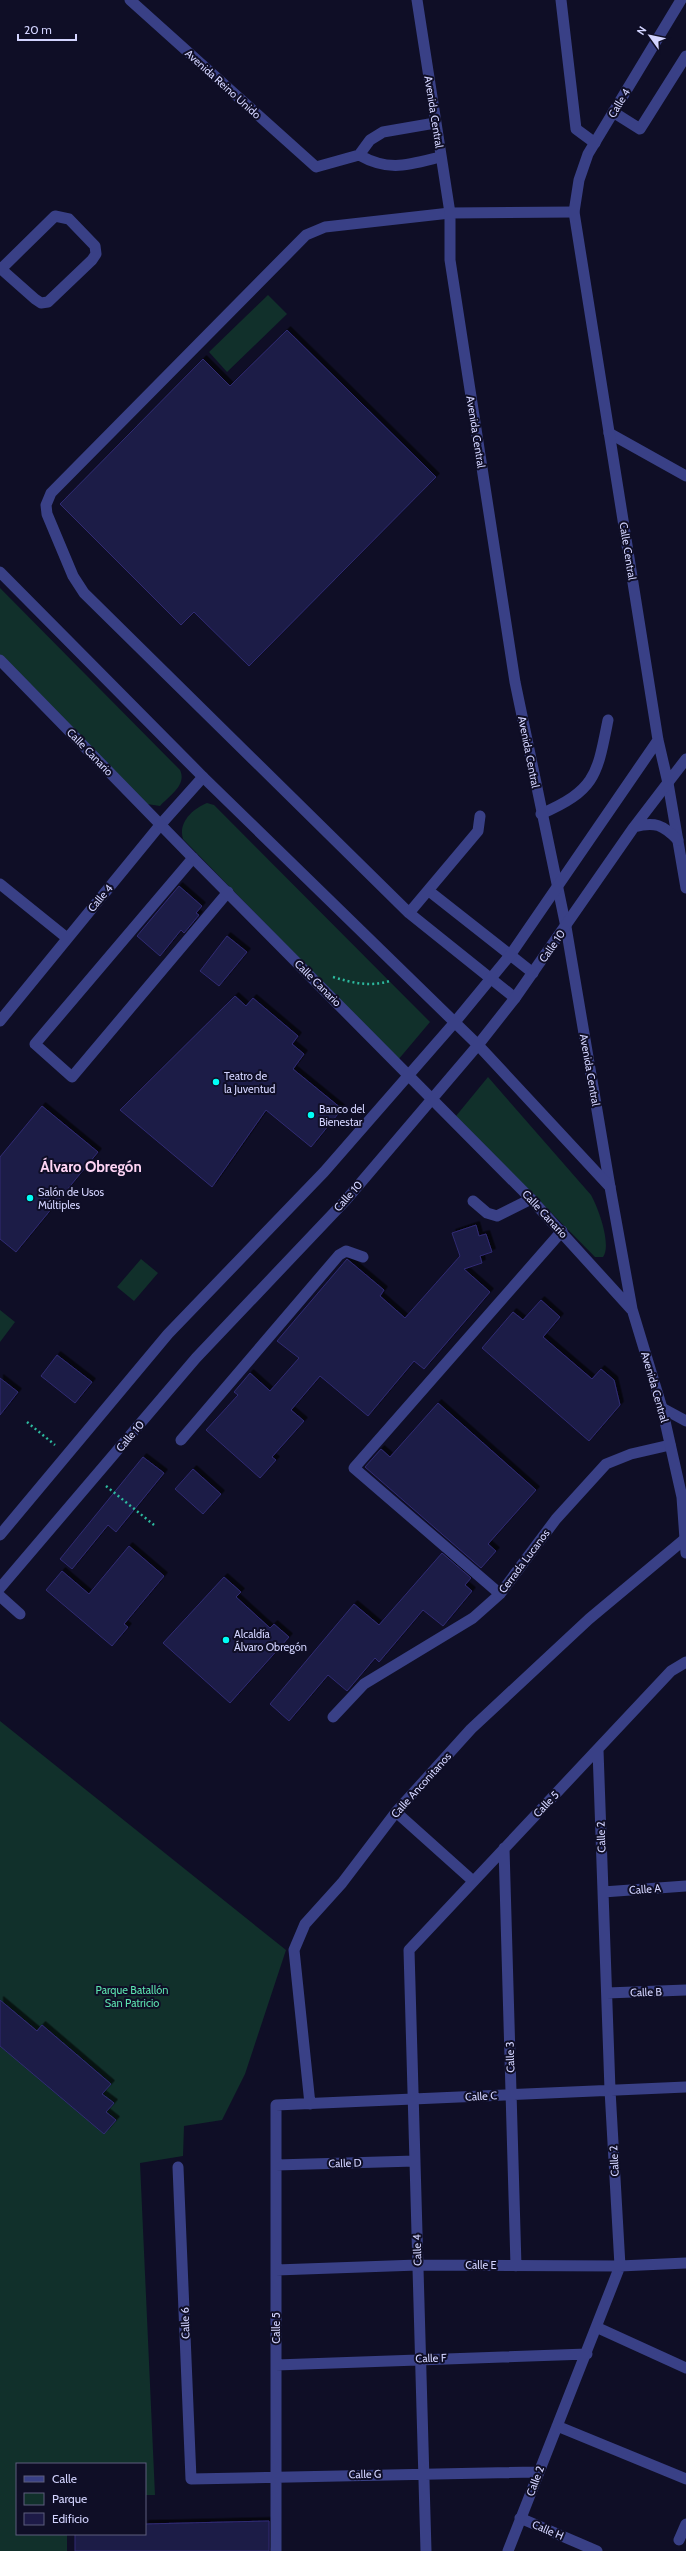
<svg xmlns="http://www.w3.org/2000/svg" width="686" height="2551" font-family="Cabin,sans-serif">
  <defs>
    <filter id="shadow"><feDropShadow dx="3.5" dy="-3.5" stdDeviation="0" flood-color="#0009"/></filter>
  </defs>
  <rect width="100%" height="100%" fill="#0f0e26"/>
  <path fill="#11302b" d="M268,295L287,314L227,372L209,352Z
    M0,588L180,770C187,785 170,795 160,806L147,804L0,655Z
    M207,803L214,805L430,1022L398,1060L183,839C178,823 192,809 207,803Z
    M488,1077L591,1195C598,1207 612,1245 603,1257H595L456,1116Z
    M141,1259L158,1273L134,1301L117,1287Z
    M0,1310L15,1322L0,1342Z
    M0,1721L286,1950L245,2074L222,2120L184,2126L183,2156L140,2163L155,2495H145V2464H17V2534H67V2551H0Z"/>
  <path fill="#1d1a47" stroke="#302c73" filter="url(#shadow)" d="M287,330L436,477L249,666L194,612L181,625L60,504L203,359L230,386Z
    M179,886L202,906L196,913L199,915L184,933L181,930L160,956L137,936Z
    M227,936L247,952L219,986L200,971Z
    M235,996L246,1006L253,998L298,1036L292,1044L304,1054L293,1069L342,1109L311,1147L266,1110L212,1187L120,1110Z
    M42,1106L98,1152L16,1252L0,1239V1157Z
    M476,1225L479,1236L486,1234L492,1252L480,1256L482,1263L464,1269L490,1292L424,1369L414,1361L368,1416L320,1376L291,1410L304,1421L272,1457L276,1460L260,1478L206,1430L238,1395L234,1392L250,1373L270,1391L299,1358L277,1341L347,1259L384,1290L380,1296L405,1318L460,1256L452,1233Z
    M541,1300L560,1317L543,1337L592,1379L601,1369L614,1380L620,1405L589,1441L482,1348L513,1312L523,1320Z
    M57,1355L92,1382L75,1403L41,1376Z
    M0,1378L18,1392L0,1415Z
    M438,1403L536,1490L488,1544L496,1551L481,1568L365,1467L381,1449L390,1457Z
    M143,1457L164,1473L116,1532L108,1525L72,1569L60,1559Z
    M193,1469L221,1494L203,1514L175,1489Z
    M129,1546L164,1576L124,1624L128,1627L112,1646L46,1590L62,1571L89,1594Z
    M442,1553L471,1578L465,1585L472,1591L443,1626L423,1610L379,1662L375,1658L347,1691L328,1675L289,1721L270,1704L354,1604L379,1625Z
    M224,1577L241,1592L236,1597L270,1628L274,1624L289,1637L230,1703L163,1643Z
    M0,2000L37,2031L42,2025L111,2084L102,2094L114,2103L106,2112L116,2120L104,2134L0,2046Z
    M269,2521V2551H75V2534H145V2524Z"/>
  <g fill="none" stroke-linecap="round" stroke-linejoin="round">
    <path stroke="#2db99e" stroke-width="2.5" stroke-dasharray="2 3" stroke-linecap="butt" d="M333,977C353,983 369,987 390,981
      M27,1422L55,1445
      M106,1486L154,1525"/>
    <path stroke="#394086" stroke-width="11" d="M561,0L576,129L595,143
      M450,213L325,227L306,235L51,493L46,505L47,514L73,576L84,593L409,913L515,998
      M541,814C596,790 597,775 608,720
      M193,858L35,1044L72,1077L228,892
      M429,891L533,973
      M409,913L478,831L480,816
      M473,1201L487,1213L497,1216L531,1199
      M662,1408L686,1421
      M181,1440L339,1255L346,1251L363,1257
      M500,1594L354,1468L562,1231
      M0,1596L20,1614
      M333,1717L364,1684L473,1618L500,1594L556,1519L606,1464L631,1454L670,1445"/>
    <path stroke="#394086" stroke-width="11" d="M130,0L316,167L359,155L370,140L383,132L435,123
      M417,0L450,213V260L515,682L566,927L610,1187
      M613,112L640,129L686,56
      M359,155C389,172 408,165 440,157
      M450,213L574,212
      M0,268L35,299L41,303L48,302L92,260L96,254L95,246L69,219L55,216L1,269
      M609,433L686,476
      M668,783L686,888
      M0,884L67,938
      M0,1021L161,824L203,777
      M396,1812L473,1881
      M504,1848L516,2266
      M603,1892L686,1886
      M607,1993L686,1990
      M310,2104L294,1950L305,1924L342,1883L396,1812L471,1729L589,1619L686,1538
      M276,2165L415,2161
      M178,2167L191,2479L538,2472
      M276,2270L418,2265L620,2266L686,2263
      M596,2327L686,2368
      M276,2365L587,2354
      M557,2426L686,2479
      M520,2518L597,2551
      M679,2540L686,2524
      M276,2551V2105L686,2087
      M426,2551L409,1950L671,1671L686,1662
      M508,2551L620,2266L610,2090L598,1750"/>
    <path stroke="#394086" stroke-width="11" d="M0,572L203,777L478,1045L610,1187L632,1309L662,1408L682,1497L686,1553
      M0,660L193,858L531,1199L631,1309
      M668,783L658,740L574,212L579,180L588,154L681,0
      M634,827C655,821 663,825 678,840
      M0,1535L168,1334L324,1172L455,1022L511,954L658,740
      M0,1588L196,1358L346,1200L478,1045L515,998L634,827L686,759"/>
  </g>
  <g fill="#00fef6" stroke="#0f0e26" stroke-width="1.5">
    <circle cx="216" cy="1082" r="4"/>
    <circle cx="311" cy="1115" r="4"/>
    <circle cx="30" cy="1198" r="4"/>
    <circle cx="226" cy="1640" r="4"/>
  </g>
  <g text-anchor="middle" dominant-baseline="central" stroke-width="4" stroke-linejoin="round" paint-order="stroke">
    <g font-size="11" fill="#d3d4ff" stroke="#0f0e26">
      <text transform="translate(223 84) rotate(42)">Avenida Reino Unido</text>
      <text transform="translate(619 103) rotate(-59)">Calle 4</text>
      <text transform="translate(434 112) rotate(81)">Avenida Central</text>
      <text transform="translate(476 432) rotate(81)">Avenida Central</text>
      <text transform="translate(628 551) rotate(81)">Calle Central</text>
      <text transform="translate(90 752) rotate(46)">Calle Canario</text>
      <text transform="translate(529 752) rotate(79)">Avenida Central</text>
      <text transform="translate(100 898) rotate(-50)">Calle 4</text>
      <text transform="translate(552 946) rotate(-55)">Calle 10</text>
      <text transform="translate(318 983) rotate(45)">Calle Canario</text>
      <text transform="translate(590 1070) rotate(80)">Avenida Central</text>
      <text transform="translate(348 1196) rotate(-48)">Calle 10</text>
      <text transform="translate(545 1214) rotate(47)">Calle Canario</text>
      <text transform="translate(655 1387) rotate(74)">Avenida Central</text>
      <text transform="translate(130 1436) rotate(-50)">Calle 10</text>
      <text transform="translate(524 1561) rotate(-53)">Cerrada Lucanos</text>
      <text transform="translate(421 1785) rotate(-48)">Calle Anconitanos</text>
      <text transform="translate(546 1804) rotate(-46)">Calle 5</text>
      <text transform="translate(601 1837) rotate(-92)">Calle 2</text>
      <text transform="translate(645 1889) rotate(-4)">Calle A</text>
      <text transform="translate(646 1992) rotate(-2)">Calle B</text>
      <text transform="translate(510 2057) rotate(-92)">Calle 3</text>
      <text transform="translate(481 2096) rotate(-3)">Calle C</text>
      <text transform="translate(614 2161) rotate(-93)">Calle 2</text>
      <text transform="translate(345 2163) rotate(-2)">Calle D</text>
      <text transform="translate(417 2250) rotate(-92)">Calle 4</text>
      <text x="481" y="2265">Calle E</text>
      <text transform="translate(185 2323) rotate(-92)">Calle 6</text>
      <text transform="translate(276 2328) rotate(-90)">Calle 5</text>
      <text transform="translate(431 2358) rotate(-2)">Calle F</text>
      <text transform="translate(365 2474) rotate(-1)">Calle G</text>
      <text transform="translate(535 2481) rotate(-69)">Calle 2</text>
      <text transform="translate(548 2530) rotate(23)">Calle H</text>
    </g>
    <g font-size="11" fill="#d3d4ff" stroke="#0f0e26" text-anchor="start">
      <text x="224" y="1076">Teatro de<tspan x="224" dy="13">la Juventud</tspan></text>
      <text x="319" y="1109">Banco del<tspan x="319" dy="13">Bienestar</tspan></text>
      <text x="38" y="1192">Salón de Usos<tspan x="38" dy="13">Múltiples</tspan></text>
      <text x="234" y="1634">Alcaldía<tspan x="234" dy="13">Álvaro Obregón</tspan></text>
    </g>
    <g font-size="11" fill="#5ce2af" stroke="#0f0e26">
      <text x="132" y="1990">Parque Batallón<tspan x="132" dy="13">San Patricio</tspan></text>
    </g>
    <g font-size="15" font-weight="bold" fill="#ffd5f5" stroke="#0f0e26">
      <text x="91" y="1167">Álvaro Obregón</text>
    </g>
  </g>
  <rect x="16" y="2463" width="130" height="72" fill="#0f0e26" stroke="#5d5d7d"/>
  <rect x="24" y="2476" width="20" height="6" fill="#394086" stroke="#5d5d7d"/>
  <text x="52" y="2483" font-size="12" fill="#d3d4ff">Calle</text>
  <rect x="24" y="2493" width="20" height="12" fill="#11302b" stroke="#5d5d7d"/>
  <text x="52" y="2503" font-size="12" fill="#d3d4ff">Parque</text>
  <rect x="24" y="2513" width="20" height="12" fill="#1d1a47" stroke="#5d5d7d"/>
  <text x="52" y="2523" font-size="12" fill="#d3d4ff">Edificio</text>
  <g transform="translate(650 36) rotate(303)" stroke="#0f0e26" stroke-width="3" paint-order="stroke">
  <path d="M0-3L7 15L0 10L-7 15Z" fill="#d3d4ff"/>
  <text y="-6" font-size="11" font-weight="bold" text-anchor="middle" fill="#d3d4ff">N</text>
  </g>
  <path d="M18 34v6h58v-6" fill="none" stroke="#d3d4ff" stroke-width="2"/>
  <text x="24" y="34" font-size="12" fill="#d3d4ff" stroke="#0f0e26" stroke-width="3" paint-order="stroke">20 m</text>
</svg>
